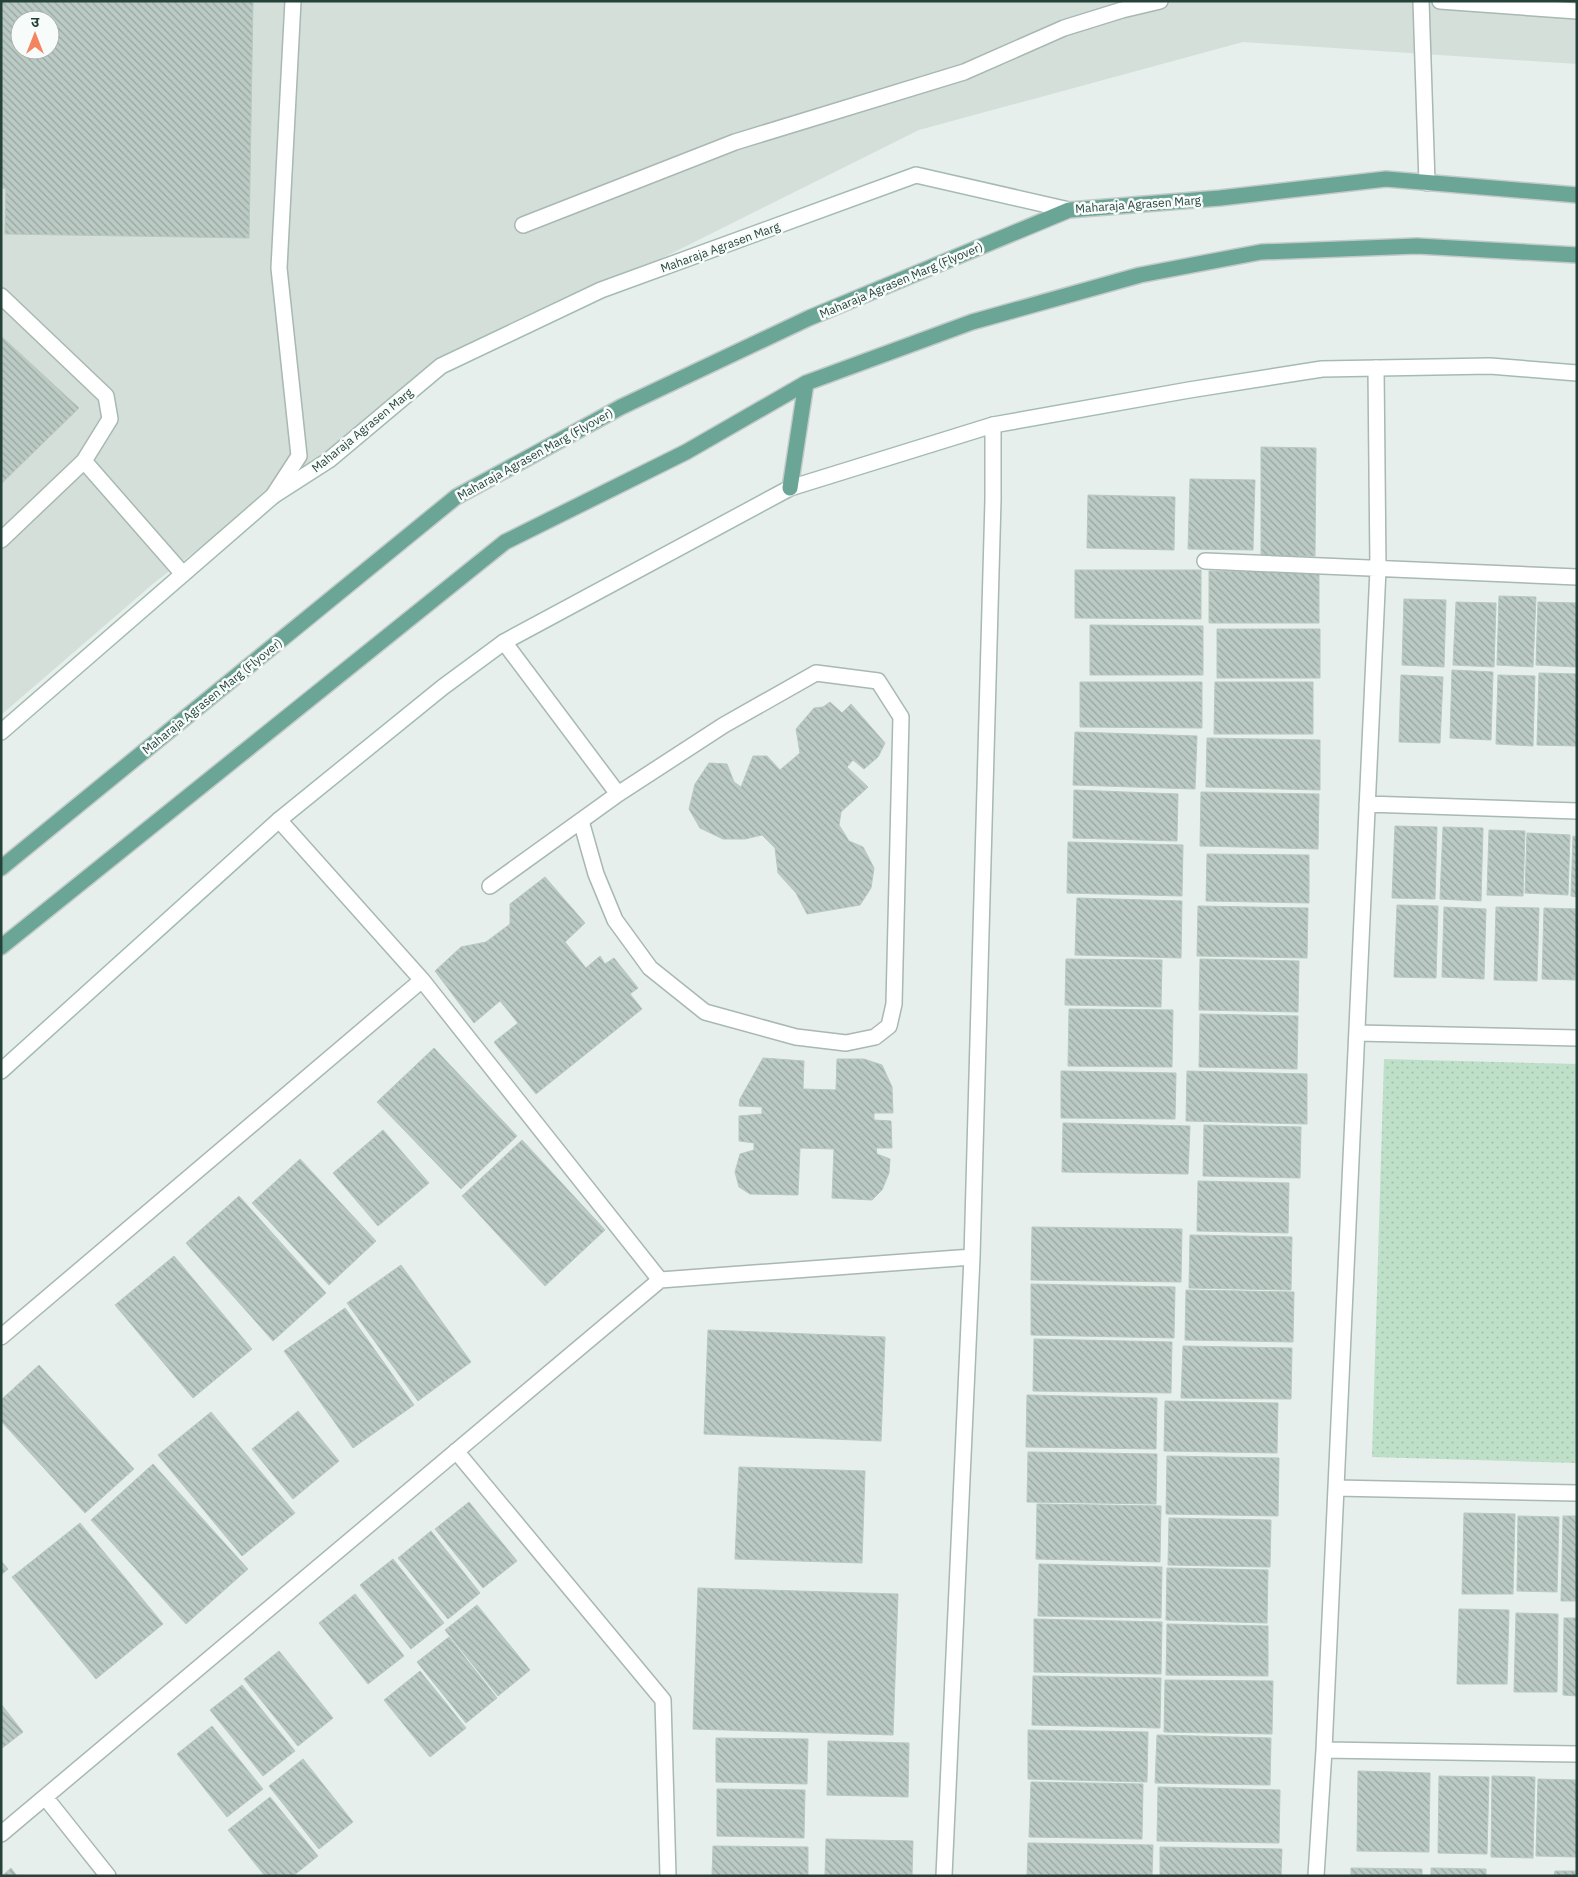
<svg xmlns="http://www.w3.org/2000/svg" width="1578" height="1877" font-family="'IBM Plex Sans','Noto Sans Devanagari',sans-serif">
  <defs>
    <pattern id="park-dots" width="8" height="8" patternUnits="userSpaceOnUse" patternTransform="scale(1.25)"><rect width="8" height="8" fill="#bfe0c8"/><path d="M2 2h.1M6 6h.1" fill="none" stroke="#a4c1ad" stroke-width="1.8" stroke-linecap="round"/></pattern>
    <pattern id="building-back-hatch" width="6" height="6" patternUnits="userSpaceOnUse" patternTransform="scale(1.25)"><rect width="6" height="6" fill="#bbcac4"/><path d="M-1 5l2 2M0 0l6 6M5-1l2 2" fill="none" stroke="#98a6a0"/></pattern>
  </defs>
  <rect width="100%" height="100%" fill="#e6efeb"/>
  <path fill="#d4dfda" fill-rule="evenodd" d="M1,1H1577V64L1243,42L919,130L420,379L154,583L1,715ZM20,20H50V50H20Z"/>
  <path fill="url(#park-dots)" d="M1384,1059L1577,1064V1463L1372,1457Z"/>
  <path fill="url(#building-back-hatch)" stroke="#b8c9c2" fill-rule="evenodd" d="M1,1H253L249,238L5,234L6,188H1ZM20,20H50V50H20Z
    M1,336L79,408L1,484Z
    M1261,447L1316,448L1315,556H1261Z
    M1190,479L1255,480L1253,550L1188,549Z
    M1088,495L1175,497L1174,550L1087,548Z
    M1075,570H1201V619L1075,618Z
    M1209,571L1319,572V623H1209Z
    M1499,596L1536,597L1533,667L1497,665Z
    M1404,599L1446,600L1444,667L1402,665Z
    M1456,602L1496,603L1494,667L1453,665Z
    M1538,602L1577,603L1576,667L1536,665Z
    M1090,625L1203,626V675H1090Z
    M1217,629H1320V678H1217Z
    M1452,670L1493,672L1491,740L1450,738Z
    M1539,673L1577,674V746L1537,745Z
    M1401,675L1443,677L1440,743L1399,742Z
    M1498,675L1535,676L1533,746L1496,744Z
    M1080,682H1202V728L1080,727Z
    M1215,682H1313V734H1214Z
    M830,702L842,713L851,704L885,743L878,757L864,769L853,760L847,767L868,787L841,812L839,825L849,841L863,847L874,868L871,888L860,905L807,914L796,893L778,873L775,848L762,835L745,839H723L700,828L689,809L695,784L709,763L727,764L734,782L741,787L753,756H767L780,770L800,753L796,729L814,708L823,707Z
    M1075,732L1197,736L1195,789L1073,785Z
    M1207,738L1320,740V790L1206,787Z
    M1074,790L1178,794L1177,841L1073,838Z
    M1201,792L1319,794L1318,849L1200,846Z
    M1395,826L1437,827L1435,899L1392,898Z
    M1443,827L1483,828L1481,901L1440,899Z
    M1489,830L1525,831L1523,896L1487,895Z
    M1527,833L1570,835L1568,895L1525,893Z
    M1573,836L1577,837V897L1571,896Z
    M1068,842L1183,845L1182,896L1067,893Z
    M1207,854L1309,855V903L1206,901Z
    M545,877L585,923L565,942L586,968L600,956L605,964L614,958L638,988L630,994L642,1009L536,1094L494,1042L518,1023L500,1001L474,1023L435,971L461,947L486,942L510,924V904Z
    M1077,898L1182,901L1181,958L1075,955Z
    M1397,905L1438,906L1436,978L1394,977Z
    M1198,906L1308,908L1307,958L1197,956Z
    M1444,907L1486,909L1484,979L1442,977Z
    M1496,907L1539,908L1537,981L1494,980Z
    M1544,908L1577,909L1575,980L1542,979Z
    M1066,959L1162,960L1161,1007L1065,1005Z
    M1200,959L1299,961L1298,1012L1199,1010Z
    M1069,1009L1173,1010L1172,1067L1068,1066Z
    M1200,1014L1298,1016L1297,1069L1199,1067Z
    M434,1048L517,1136L461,1189L377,1102Z
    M763,1058L804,1061L803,1089L836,1090L837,1059H864L882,1065L892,1087L893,1113H874V1120L891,1121L892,1148H876L877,1154L890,1159L889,1173L882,1190L872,1200L832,1198L834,1149L800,1148L798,1195L750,1194L739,1187L735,1172L740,1154L754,1150V1143L739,1141V1116L762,1114V1107L739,1106L740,1099Z
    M1061,1071L1176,1073L1175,1119L1061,1118Z
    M1187,1071L1307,1074V1124L1186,1121Z
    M1063,1123L1190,1126L1188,1174L1062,1172Z
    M1204,1125L1301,1127L1300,1178L1203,1176Z
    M383,1130L429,1183L378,1226L333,1173Z
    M522,1140L605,1230L545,1286L462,1196Z
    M300,1159L376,1241L329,1285L252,1203Z
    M1198,1181L1289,1183L1288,1233L1197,1231Z
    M239,1196L326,1293L273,1341L186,1243Z
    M1032,1227L1182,1229L1181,1282L1031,1280Z
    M1190,1235L1292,1237L1291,1290L1189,1288Z
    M174,1256L252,1349L193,1398L115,1305Z
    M401,1265L471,1362L418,1401L347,1303Z
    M1031,1284L1175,1287L1174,1338L1031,1335Z
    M1186,1290L1294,1292L1293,1342L1185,1340Z
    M345,1308L414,1405L353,1448L284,1351Z
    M708,1330L885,1337L881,1441L704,1434Z
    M1034,1339L1172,1342L1171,1393L1033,1391Z
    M1183,1346L1292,1348L1291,1399L1181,1398Z
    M39,1365L134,1469L85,1513L1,1421V1400Z
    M1027,1395L1157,1398L1156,1449L1026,1447Z
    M1165,1401L1278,1403L1277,1453L1164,1451Z
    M298,1411L339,1461L293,1499L252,1449Z
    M211,1412L295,1513L242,1556L158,1455Z
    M1028,1452L1157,1454L1156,1504L1027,1502Z
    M1167,1456L1279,1458L1278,1516L1166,1514Z
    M153,1464L248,1569L186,1624L91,1520Z
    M739,1467L865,1471L862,1563L735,1559Z
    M469,1502L517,1561L483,1588L435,1529Z
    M1037,1504L1161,1506L1160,1562L1036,1559Z
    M1464,1513L1515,1514L1513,1594H1462Z
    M1518,1516L1559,1517L1557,1592L1517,1591Z
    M1563,1516H1577V1601H1561Z
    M1169,1518L1271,1520L1270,1567L1168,1565Z
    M80,1523L163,1624L96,1679L12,1577Z
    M431,1531L480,1593L448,1619L398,1558Z
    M393,1559L444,1623L411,1649L360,1585Z
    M1,1561L8,1569L1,1575Z
    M1039,1564L1162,1567L1161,1618L1038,1616Z
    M1167,1568L1268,1570L1267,1623L1166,1620Z
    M698,1588L898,1594L893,1735L693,1729Z
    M355,1594L404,1656L368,1684L319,1623Z
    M477,1605L530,1670L498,1696L445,1630Z
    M1459,1609L1509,1610L1507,1684H1457Z
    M1516,1613L1558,1614L1557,1692H1514Z
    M1564,1618H1577V1696L1563,1695Z
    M1034,1619L1162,1622L1161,1674L1034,1672Z
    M1167,1624L1268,1626V1676L1166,1675Z
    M449,1637L497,1698L466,1723L417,1662Z
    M279,1651L333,1718L298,1746L244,1679Z
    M420,1671L466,1728L430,1757L384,1700Z
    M1033,1676L1161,1678L1160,1728L1032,1725Z
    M1165,1680L1273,1681L1272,1734L1164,1732Z
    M242,1685L295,1751L263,1776L210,1710Z
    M1,1704L23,1732L1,1749Z
    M212,1726L263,1789L227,1817L177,1754Z
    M1028,1730L1148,1732L1147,1782L1028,1779Z
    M1157,1735L1271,1738L1270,1785L1155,1783Z
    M716,1738L808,1739L807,1784L716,1782Z
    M828,1741L909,1743L908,1797L827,1795Z
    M303,1759L353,1822L319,1849L269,1786Z
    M1358,1771L1430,1773L1429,1852L1357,1851Z
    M1439,1776L1489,1777L1487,1854L1438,1853Z
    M1492,1776L1535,1777L1533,1858L1491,1857Z
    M1538,1779L1577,1780V1857L1536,1856Z
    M1031,1782L1143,1784L1142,1839L1029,1837Z
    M1158,1787L1280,1790L1279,1843L1157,1841Z
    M717,1789L805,1790L804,1838L717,1836Z
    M270,1797L318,1856L293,1876H265L228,1830Z
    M826,1839L913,1841L912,1876H825Z
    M1028,1843L1153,1845L1152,1876H1027Z
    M713,1846L808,1847V1876H712Z
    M1160,1847L1282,1849L1281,1876H1160Z
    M11,1868L17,1876H2Z
    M1351,1868L1422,1869V1876H1351Z
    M1431,1868L1486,1869V1876H1431Z
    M1555,1871H1577V1876H1554Z"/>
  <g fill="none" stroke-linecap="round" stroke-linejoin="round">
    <g stroke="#a8b8b2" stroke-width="18">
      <path id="service" d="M1421,1L1427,183
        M1440,1L1577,11
        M523,225L735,142L964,72L1064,28L1122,10L1160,1
        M1,296L106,396L110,419L84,461L1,540
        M84,461L183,574
        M273,496L299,456L279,268L293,1"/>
    </g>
    <g stroke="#a8b8b2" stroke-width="18">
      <path id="minor" d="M1205,561L1577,577
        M504,642L618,794
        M1367,804L1577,811
        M279,820L422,980L660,1280L972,1257
        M490,886L618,794L724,725L816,673L878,681L901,717L894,1004L889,1026L875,1037L846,1043L796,1037L705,1012L650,968L615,920L596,874L581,821
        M1357,1033L1577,1038
        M1,1337L422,980
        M456,1451L663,1700L668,1876
        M1336,1488L1577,1493
        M1324,1750L1577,1754
        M45,1797L108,1876
        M1,1834L660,1280
        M944,1876L972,1257L993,500V425
        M1316,1876L1324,1750L1378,569L1376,368"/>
    </g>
    <g stroke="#a4bbb3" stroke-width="18">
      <path id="secondary" d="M1,732L273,496L329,460L441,366L601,290L916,175L1069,210
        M1,1071L279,820L443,687L504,642L790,488L993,425L1189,390L1322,369L1490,366L1577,373"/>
    </g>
    <g stroke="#c2cac8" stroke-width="18">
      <path id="primary" d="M790,488L806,383
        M1,868L456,497L621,407L809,318L1069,210L1220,198L1386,179L1577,195
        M1,947L505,542L686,452L806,383L972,322L1140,275L1261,252L1417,246L1577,255"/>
    </g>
    <use href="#service" stroke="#fff" stroke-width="15"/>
    <use href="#minor" stroke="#fff" stroke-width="15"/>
    <use href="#secondary" stroke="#fff" stroke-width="15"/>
    <use href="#primary" stroke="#6aa596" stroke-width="15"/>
  </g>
  <g text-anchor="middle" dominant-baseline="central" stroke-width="5" stroke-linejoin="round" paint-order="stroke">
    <g font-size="12" fill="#24423a" stroke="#f7fbf9">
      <text transform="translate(1138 204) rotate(-4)">Maharaja Agrasen Marg</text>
      <text transform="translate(720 247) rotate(-20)">Maharaja Agrasen Marg</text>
      <text transform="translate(901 280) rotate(-23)">Maharaja Agrasen Marg (Flyover)</text>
      <text transform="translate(362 430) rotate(-39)">Maharaja Agrasen Marg</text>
      <text transform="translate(535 454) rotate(-29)">Maharaja Agrasen Marg (Flyover)</text>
      <text transform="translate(212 696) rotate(-39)">Maharaja Agrasen Marg (Flyover)</text>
    </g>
  </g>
  <rect width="1578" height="1877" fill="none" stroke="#24423a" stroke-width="5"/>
  <g transform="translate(35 35)"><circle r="24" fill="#f7fbf9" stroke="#a3b1ad"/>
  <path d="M0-4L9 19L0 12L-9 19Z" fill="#f4845f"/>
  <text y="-8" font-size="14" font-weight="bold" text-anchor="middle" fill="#24423a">उ</text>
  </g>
</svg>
